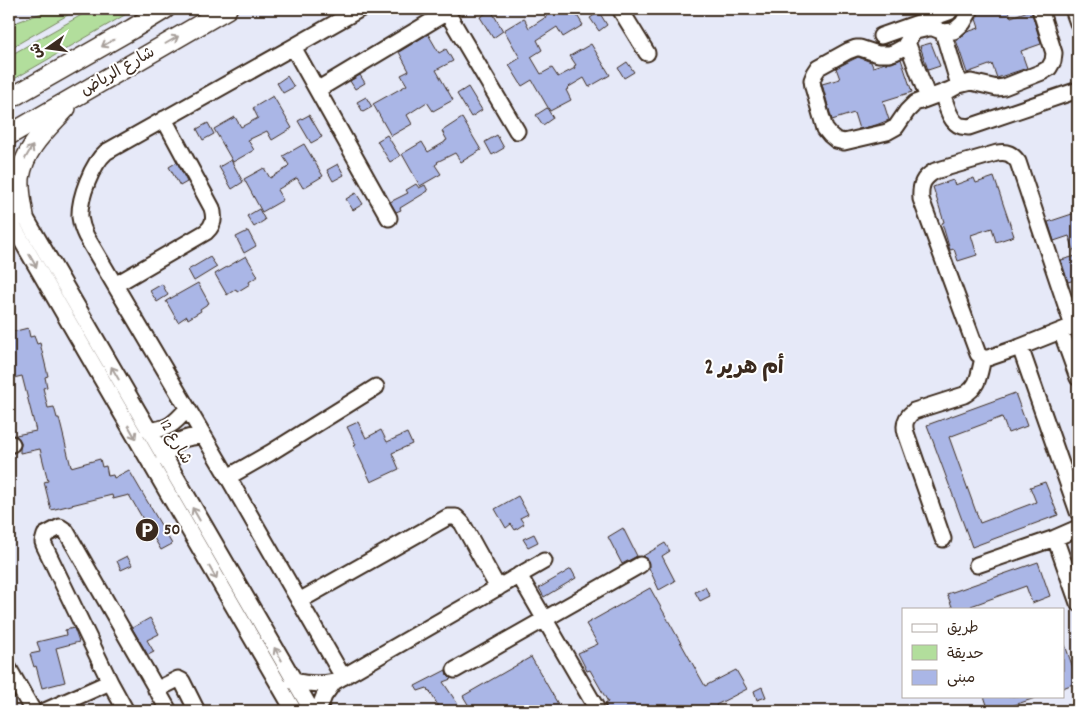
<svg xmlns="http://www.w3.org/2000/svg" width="1087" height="720" font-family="Dekko,'Playpen Sans Arabic',sans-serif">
  <rect width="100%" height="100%" fill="#e6e9f8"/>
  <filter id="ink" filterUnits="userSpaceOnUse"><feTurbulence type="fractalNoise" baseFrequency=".02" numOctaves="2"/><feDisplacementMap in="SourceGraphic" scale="10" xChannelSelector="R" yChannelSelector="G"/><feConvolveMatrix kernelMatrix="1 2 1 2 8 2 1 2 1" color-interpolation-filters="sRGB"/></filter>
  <g filter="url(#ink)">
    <path fill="#b2de9c" stroke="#76845d" d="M53,9H78L9,49V25Z
      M92,9H135L9,82V56Z"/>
    <path fill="#aab6e6" stroke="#3b2a1e" d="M546,9H573L583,25L563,37L557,27L537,40L542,50L531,57L541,74L552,68L558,77L575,68L574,66L576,65L570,56L591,44L610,75L589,87L584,78L567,88L568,89L566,90L571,100L550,111L532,80L522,86L509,65L520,58L504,30L524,18L529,28L549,15Z
      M983,9H1008L1011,17L1031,10L1041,44L1021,51L1027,68L997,78L992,64L967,73L956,40L960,38L967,32L979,28L976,19L980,10Z
      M491,10L503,31L493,38L480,17Z
      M599,12L607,25L599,31L590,18Z
      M428,34L439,53L446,49L453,61L436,70L453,100L433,111L427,102L407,115L412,124L391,136L373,104L407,85L401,75L409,71L399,52Z
      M931,43L940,66L928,70L920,46Z
      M858,57L871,62L873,67L885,63H892L901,59L912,92L883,101L889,120L876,125L859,129L854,113L832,120L822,84L840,79L836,68Z
      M627,62L634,72L624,78L618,68Z
      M360,75L365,83L355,89L350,81Z
      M287,76L294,87L283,93L277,83Z
      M468,87L482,110L471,117L457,94Z
      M273,96L292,128L272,140L267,131L248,140L254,150L233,162L214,129L235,117L241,127L258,118L253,108Z
      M366,97L372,107L363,112L357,102Z
      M547,108L553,118L543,125L536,115Z
      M309,115L322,137L311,143L298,121Z
      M462,118L481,150L461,162L455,153L437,162L438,163L435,165L441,174L420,186L402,154L422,142L428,152L445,142V141L447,140L442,131Z
      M208,123L214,134L203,140L197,129Z
      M387,135L400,156L390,162L377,141Z
      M497,135L504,148L492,155L485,142Z
      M304,144L323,176L303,188L297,178L277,190L283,200L262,212L244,179L264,168L270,178L287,168V167L289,165L283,156Z
      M231,160L243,182L232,189L219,167Z
      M177,162L187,182L180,186L169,167Z
      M338,164L344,175L333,181L327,170Z
      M994,177L1014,236L996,242L992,228L971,235L977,255L958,261L954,249L950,250L942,223L944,222L933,187L953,180L955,185L974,178L976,183Z
      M416,184L419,188L425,185L428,191L400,208L401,210L396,212L390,202L408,193L406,190Z
      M356,193L363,204L353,210L346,199Z
      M259,209L265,220L254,227L247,216Z
      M1078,212V279L1068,282L1061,260L1076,256L1069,236L1054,241L1048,222Z
      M248,231L256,246L244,253L236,237Z
      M246,256L258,276L249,282L250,284L237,292L236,289L227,295L215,274Z
      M210,257L217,267L194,281L188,270Z
      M198,283L209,303L200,309L201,311L188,319L187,316L178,322L166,301Z
      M162,284L168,295L157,302L150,291Z
      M28,328L30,337L34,336L37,344L40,343L48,376L45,377L47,387L43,388L48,408L54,407L57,418H59L71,467L100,459L102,467L106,466L108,476L113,475L114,478L129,470L172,544L161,550L129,495L113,499L112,495L51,510L44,482L48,481L40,449L20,453V449L21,445V442L16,435L36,431L22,376L9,379V334H12V332Z
      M1015,393L1027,426L1008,433L1002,417L949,437L980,523L1036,502L1030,487L1045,482L1058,515L972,547L927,425Z
      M358,422L366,438L381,430L387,442L407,433L412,444L392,453L399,469L371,482L354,446L356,445L347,427Z
      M518,496L528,514L520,518L524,524L515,530L511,524L506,528L495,509Z
      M623,528L637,556L622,564L608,537Z
      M534,534L538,542L528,547L523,539Z
      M665,543L670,551L662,556L675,581L659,590L649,568L648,561L643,556Z
      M127,556L132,565L121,570L117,561Z
      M1038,562L1050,596L1032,603L1026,586L971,606L972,609H953L947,594Z
      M571,569L576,578L544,597L539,588Z
      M705,587L710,596L700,601L695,592Z
      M650,588L705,686L736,670L747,689L716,705L719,711H608L605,704L608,702L590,670L587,671L578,653L598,644L586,624Z
      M150,618L159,634L147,640L154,652L148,655L132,628Z
      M74,628L79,642L56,648L65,682L42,688L36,666L34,667L30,654L40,652L37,642L66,635L65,630Z
      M1065,645L1078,682L1063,688V646Z
      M531,657L562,711H472L463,696Z
      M446,670L447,675L451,679L443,682L459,706L451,711H441L429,690L428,691L427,688L418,691L415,686Z
      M762,687L766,697L757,700L754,691Z
      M984,696H1035V698L997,711H989Z"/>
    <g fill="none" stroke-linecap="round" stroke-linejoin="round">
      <g stroke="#3b2a1e" stroke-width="19">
        <path id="minor" d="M445,9L517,131
          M620,9L647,53
          M971,9L963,23L954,31L943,32L933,28H929L916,31L912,34L904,47L895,52L889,54H878L860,48H856L848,51L819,67L815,73L812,80L813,87L825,129L830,135L836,140L844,142L887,132L896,127L907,111L915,103L950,90L959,85L971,82L997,88L1004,87L1042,72L1049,68L1053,61L1054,53L1040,9
          M1073,9L1078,23
          M943,32L959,85
          M881,36L949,12
          M907,42L928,98
          M293,47L389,218
          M317,90L447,12
          M942,93C946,103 949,122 961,126C961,126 969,127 969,127L1078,90
          M9,189L312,711
          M9,219L294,711
          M115,285L206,232C214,225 215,218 212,208L164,119
          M1078,324L1020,347L1078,512
          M1061,331L1078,378
          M1020,347L988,358H983L978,354L921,199C920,184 923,178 935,171L997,153C1007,151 1012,154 1018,162L1073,326
          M148,430C168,430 175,423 187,409
          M9,445L12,444
          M164,458C175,440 183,437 203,436
          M228,477L270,453L376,387
          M1055,538L1078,603
          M943,539L906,433C903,423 906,417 914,411L964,395C979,387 979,374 983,358
          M977,565L1055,538L1078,528
          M519,575L598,711
          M299,601L448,517H456L462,523L498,588
          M9,669L33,711
          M455,670L640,565
          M343,677L228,477L86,236C83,230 81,224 80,217C79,198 92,164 106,152L293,47L360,9
          M293,681C307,684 320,685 334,682L544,561
          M110,682L126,711
          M156,690L178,679L182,681L197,711
          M45,711L110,682L44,545L43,542L45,535L60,527L66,531L169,711
          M318,711L324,696L334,682"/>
      </g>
      <g stroke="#3b2a1e" stroke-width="22">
        <path id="major" d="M9,99L132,29L165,9
          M9,135L227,9
          M24,216C22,204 19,190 20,178C24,148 47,129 66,108"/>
      </g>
      <use href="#minor" stroke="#fff" stroke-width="15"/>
      <use href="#major" stroke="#fff" stroke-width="19"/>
    </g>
    <defs><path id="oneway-shaft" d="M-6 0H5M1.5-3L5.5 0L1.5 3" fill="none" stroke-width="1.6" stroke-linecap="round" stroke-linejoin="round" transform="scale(1.25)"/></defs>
    <g stroke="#a79f9a">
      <use href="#oneway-shaft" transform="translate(172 40) rotate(-30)"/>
      <use href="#oneway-shaft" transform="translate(108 43) rotate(150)"/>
      <use href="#oneway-shaft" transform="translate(29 152) rotate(-60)"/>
      <use href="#oneway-shaft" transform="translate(33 261) rotate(60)"/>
      <use href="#oneway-shaft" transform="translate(115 373) rotate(-120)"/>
      <use href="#oneway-shaft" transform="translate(132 432) rotate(60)"/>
      <use href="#oneway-shaft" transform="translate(196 514) rotate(-120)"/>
      <use href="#oneway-shaft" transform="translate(213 573) rotate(60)"/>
      <use href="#oneway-shaft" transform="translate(278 654) rotate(-120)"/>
    </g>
  </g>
  <defs>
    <g id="parking-disc" transform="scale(1.25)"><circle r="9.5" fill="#3b2a1e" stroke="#fff"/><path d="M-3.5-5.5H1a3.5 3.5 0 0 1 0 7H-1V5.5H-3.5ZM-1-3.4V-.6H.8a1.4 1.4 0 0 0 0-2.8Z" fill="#fff"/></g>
  </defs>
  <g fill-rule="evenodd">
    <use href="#parking-disc" x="147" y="530"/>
  </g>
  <g text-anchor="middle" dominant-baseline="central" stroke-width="4" stroke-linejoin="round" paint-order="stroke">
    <g font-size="16" fill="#3b2a1e" stroke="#fff">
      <text transform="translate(118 72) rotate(-30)">شارع الرياض</text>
      <text transform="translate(175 442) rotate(60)">شارع 12</text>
    </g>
    <g font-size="16" font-weight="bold" fill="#3b2a1e" stroke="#fff" text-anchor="start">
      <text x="164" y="530">50</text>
    </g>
    <g font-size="21" font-weight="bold" fill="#3b2a1e" stroke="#fff">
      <text x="744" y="369">أم هرير 2</text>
    </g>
  </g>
  <rect width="1087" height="720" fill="none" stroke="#fff" stroke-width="30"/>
  <rect x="15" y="15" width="1057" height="690" fill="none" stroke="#3b2a1e" stroke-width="2" filter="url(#ink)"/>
  <rect x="902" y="608" width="162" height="90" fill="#ffffff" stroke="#b1aaa5"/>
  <rect x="912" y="624" width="25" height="8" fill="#ffffff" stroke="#b1aaa5"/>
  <text x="947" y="632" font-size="15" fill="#3b2a1e">طريق</text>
  <rect x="912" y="645" width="25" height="15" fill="#b2de9c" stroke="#b1aaa5"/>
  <text x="947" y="658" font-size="15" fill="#3b2a1e">حديقة</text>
  <rect x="912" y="670" width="25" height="15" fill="#aab6e6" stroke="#b1aaa5"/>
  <text x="947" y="682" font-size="15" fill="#3b2a1e">مبنى</text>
  <g transform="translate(48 48) rotate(256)" stroke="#ffffff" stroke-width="4" paint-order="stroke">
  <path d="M0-4L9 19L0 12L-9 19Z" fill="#3b2a1e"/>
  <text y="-8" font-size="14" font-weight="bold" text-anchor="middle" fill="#3b2a1e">ش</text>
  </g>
</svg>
